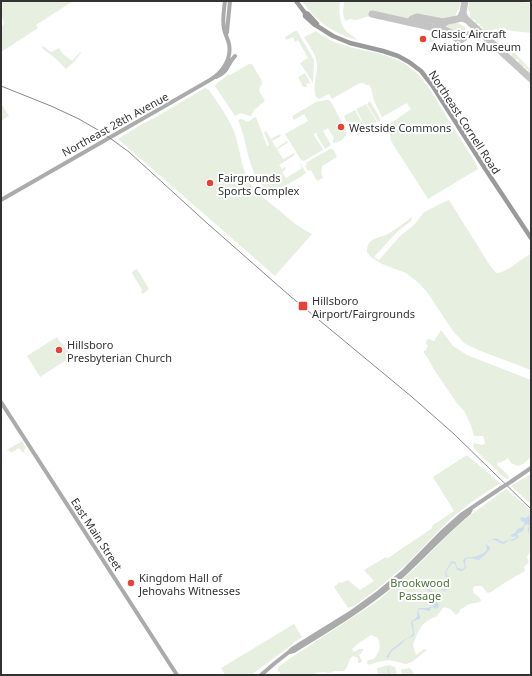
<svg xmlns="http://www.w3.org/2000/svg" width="532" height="676" font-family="'Noto Sans',sans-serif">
  <rect width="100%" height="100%" fill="#fff"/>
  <path fill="#e7efe1" d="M1,1H73L36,25L38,28L1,52V27L4,24L3,19L1,16Z
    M302,1H340C339,13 339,23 347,32C350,35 355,37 357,40C332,33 317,22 302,1Z
    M344,1H461L459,9L457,11C454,27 429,17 419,15H415L407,19L376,12L373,13L369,16L356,20L350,19L345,21L343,13Z
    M469,1H513L531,3V33L494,29L500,38L495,39L493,40L491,38L492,36L491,34L489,36L487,34L488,33L486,31L485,32L482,30L483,28L481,26L480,27L479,26L480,25L478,23L476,24L475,22L476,21L473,19L472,20L470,17V12L468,9Z
    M419,18L439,23L434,25L413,21L416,19Z
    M454,22C458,24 462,23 465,28V30L457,35L452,31L442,26L446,23Z
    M435,30H438L446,33L434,40L433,42H429L430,37L432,36L434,31Z
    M295,31H297L314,60L313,83L300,63L308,58L298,40L295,42L293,37L286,40L285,37Z
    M316,31C322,35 329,40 337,43C355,50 375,51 393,58C422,69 434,96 449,121C458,135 467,149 475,162L478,169L428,199L391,141L389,131L387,126L411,109L407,103L382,117L374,101L371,88L369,85H366L363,83H360L332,99L329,94L319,99L316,97C312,87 317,76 317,66C317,54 309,46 304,37Z
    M504,44H506L515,53L531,70V73L530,74L528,72L529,70L527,69H525L526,68L524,66L522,67L518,62L519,61L517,59L515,60L511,56L512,55L510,53L509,54L508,53L509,52L508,51L506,52L504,49L505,48Z
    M43,46L51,52L59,48L63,54L72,61L80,52L81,53L74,62L66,69L55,58L42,48Z
    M249,64H252L262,81V84L260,87L259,91L265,101L254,110L251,116H249L241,113L235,116L215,86L216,84L229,74L230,75Z
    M305,73L311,84L309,83L306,84L307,87H303L298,77Z
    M205,88L209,90C217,102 227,115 233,129C239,143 240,159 245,173C252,190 266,200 280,211C290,220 300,228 312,234L275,276L118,139L142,124L156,117Z
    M326,100H329L331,102L346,130C349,137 339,143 333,143V140L334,138L328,128L323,131L331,145L325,149L317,136V133L314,134V135L323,149V150L304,161L301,160L285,134L308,121L304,114L294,120L292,116L316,102Z
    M370,101L380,118V121L378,122L367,104Z
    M1,103L9,116L1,121Z
    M366,104L377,122L366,128L356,109Z
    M355,110L365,128L358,135L354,133L353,134C349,129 347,122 344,116Z
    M255,117H256L267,146L269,145L264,132L266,131L271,139L280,134L281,136L272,141L276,148L287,141L288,143L277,149L283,159L294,153L295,155L279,165L282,169L285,167L286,169L282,172L286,178L302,168L299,162L302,166L306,173L299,178L273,192C269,190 263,187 260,183C247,166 247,140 238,120L241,119L248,122Z
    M330,149H333L337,157L322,166V170L321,171L323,178L317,181L311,170L308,171L305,165H307L306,163L307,162Z
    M449,200L491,267L496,273C507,274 520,258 531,254V370L478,350L464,343L453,331L427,292L419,283L406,273L382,264L371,257L367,252C367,249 367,246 369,243C373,238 380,237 386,235C395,230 404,223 412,217L411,221L397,232L374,257L379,260L400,236L415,224L423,213L436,206Z
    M137,269L149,289L143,294L141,292L142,290L132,273L133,271Z
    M441,330L453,346L467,355L531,380V457L523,464L518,466L511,463L507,457V459L500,463L498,462L497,465L508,475L509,477L508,479C507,479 506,479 505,478C501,476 499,472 496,469C488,462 479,455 473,446L474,443L483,445L485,443L483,436H474L471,426L465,412L456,402L433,368L429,360L424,353V351L426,350L428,346L426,344V341L428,339H430L432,341H434Z
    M57,337L61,343H62L70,354V356L71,357L40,377L27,356Z
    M22,441L26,448L24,450L25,451L22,453V452L19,448L11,453L9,450L7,451V450Z
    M467,455L500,483L493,488L474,500L449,520L407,564L377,589L354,606L348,608L334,587L340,582L341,583L348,580L360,590L374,581L364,570L386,557L388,558L431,529L433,525L454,511L433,477Z
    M531,474V504L511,486Z
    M506,489L531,511V550L527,557L529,562L524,567L525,571L506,582L491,592L487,593L482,586H475L473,588V592L480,598L481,601C476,604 469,603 466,606C464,607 462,609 460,609L459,613L456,615L450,609L444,607L436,617C421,621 418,632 413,645L416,655L424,649L427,650L412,662L406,664L389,660L377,662L369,665L367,663L368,660L374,659C380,651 381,648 378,638L371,635L359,643L352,649L354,652L359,649H363V651L359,655L362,661L360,663H358V658L353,656C348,659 349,667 344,671H334L330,673L323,672L317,673L313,675H281L278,670V667L292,657L358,614L380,599L416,567L455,528L468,517Z
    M294,624L302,637L293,643V644L251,675H225L221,668Z
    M389,665L395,667L397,675H378L377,668Z
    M409,668L411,669L415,675H402L401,669H405Z"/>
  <path fill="#ceddee" d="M529,515C532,518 531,524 531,527L529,529V532L528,533V528L530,526L527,524L524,526C525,533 520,531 517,534L519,537L513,541L509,540L504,544L500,543L495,540H492L487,543V545L490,547V549L485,555L479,560L470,558L466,559L465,562L466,568L462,571L457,570L455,564L452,563L446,572L449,580L447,590C437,593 440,581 428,584L427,587L432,591L433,594L439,598L437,602L439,605L438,608L435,609L434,607L431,608L430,611C426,611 422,608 418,610C418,613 421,615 420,619L416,620L412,622L413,624L414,636C412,637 410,637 408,638C404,640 403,643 400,645C395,649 390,651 389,657L388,658L386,657L391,650L401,642L405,639L411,636L413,633L411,623C412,619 416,620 417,616C418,613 416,611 419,608H428L434,605V598L429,591L426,589V584C433,580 437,584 441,589H444L447,582L445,572L451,562L453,561L456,563L457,568L463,569L465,566L463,561L465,558C474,556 480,557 487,550L486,545L489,541L496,538L503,542L506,541L508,540L514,539L516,537V536L513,537L510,536L511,535L516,532L517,529L523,527L524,524V522L521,521L520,518L522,517L526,518Z"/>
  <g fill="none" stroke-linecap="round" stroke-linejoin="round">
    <path stroke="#ceddee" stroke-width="1" d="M388,675L389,673L388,668"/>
    <path stroke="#c4c4c4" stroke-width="7" d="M463,12L464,16L466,19L531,79
      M372,14L435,28L438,27L446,22
      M461,16L463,12L465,1
      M410,22L412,19L417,17L443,22L462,18L467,20
      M438,27L451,33L459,41L468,35"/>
    <path stroke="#ababab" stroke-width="4" d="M226,34L227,32L230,1
      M216,77C228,73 227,64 235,56
      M1,200L210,80C222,73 232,59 229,44C228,39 225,34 224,29C222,20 224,10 225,1
      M1,402L177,675
      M512,481L531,468
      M290,652L294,651C328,630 362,610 393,584C419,562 442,535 469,513L471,509
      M261,675L275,663L289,652L292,649L350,613L379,592L404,571L442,532L461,515L501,488"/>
    <path stroke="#9a9a9a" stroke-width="4.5" d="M296,1L305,13V16L315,25L317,26L333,36L350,43L383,51L398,56L409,62L421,71L432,85L486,170L531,238
      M305,13L308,14L317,24"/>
    <path stroke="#888" stroke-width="1" d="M1,86L51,106L79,119L103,133L129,152L208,224L290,296L412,397L454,434L531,509"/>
    <path stroke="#ababab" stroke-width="4" d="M501,488L512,481"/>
  </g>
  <g fill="#e94135" stroke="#fff" stroke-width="1.5">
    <circle cx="423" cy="39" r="4"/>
    <circle cx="341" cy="127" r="4"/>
    <circle cx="210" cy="183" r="4"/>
    <rect x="298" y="301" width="10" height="10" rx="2"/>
    <circle cx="59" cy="350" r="4"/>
    <circle cx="131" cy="583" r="4"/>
  </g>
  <g text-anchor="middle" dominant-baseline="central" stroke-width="4" stroke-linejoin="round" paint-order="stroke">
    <g font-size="11" fill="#333" stroke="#fff" text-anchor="start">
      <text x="431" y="33">Classic Aircraft<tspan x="431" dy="13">Aviation Museum</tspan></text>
      <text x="349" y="127">Westside Commons</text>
      <text x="218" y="177">Fairgrounds<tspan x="218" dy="13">Sports Complex</tspan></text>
      <text x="312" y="300">Hillsboro<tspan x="312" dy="13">Airport/Fairgrounds</tspan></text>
      <text x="67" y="344">Hillsboro<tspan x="67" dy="13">Presbyterian Church</tspan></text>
      <text x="139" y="577">Kingdom Hall of<tspan x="139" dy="13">Jehovahs Witnesses</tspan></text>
    </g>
    <g font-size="11" fill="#333" stroke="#fff">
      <text transform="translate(465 122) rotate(57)">Northeast Cornell Road</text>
      <text transform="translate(115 124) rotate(-29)">Northeast 28th Avenue</text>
      <text transform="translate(97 534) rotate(57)">East Main Street</text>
    </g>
    <g font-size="11" fill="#4e703e" stroke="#fff">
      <text x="420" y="582">Brookwood<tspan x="420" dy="13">Passage</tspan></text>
    </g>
  </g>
  <rect width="532" height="676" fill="none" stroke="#333333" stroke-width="4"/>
</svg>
